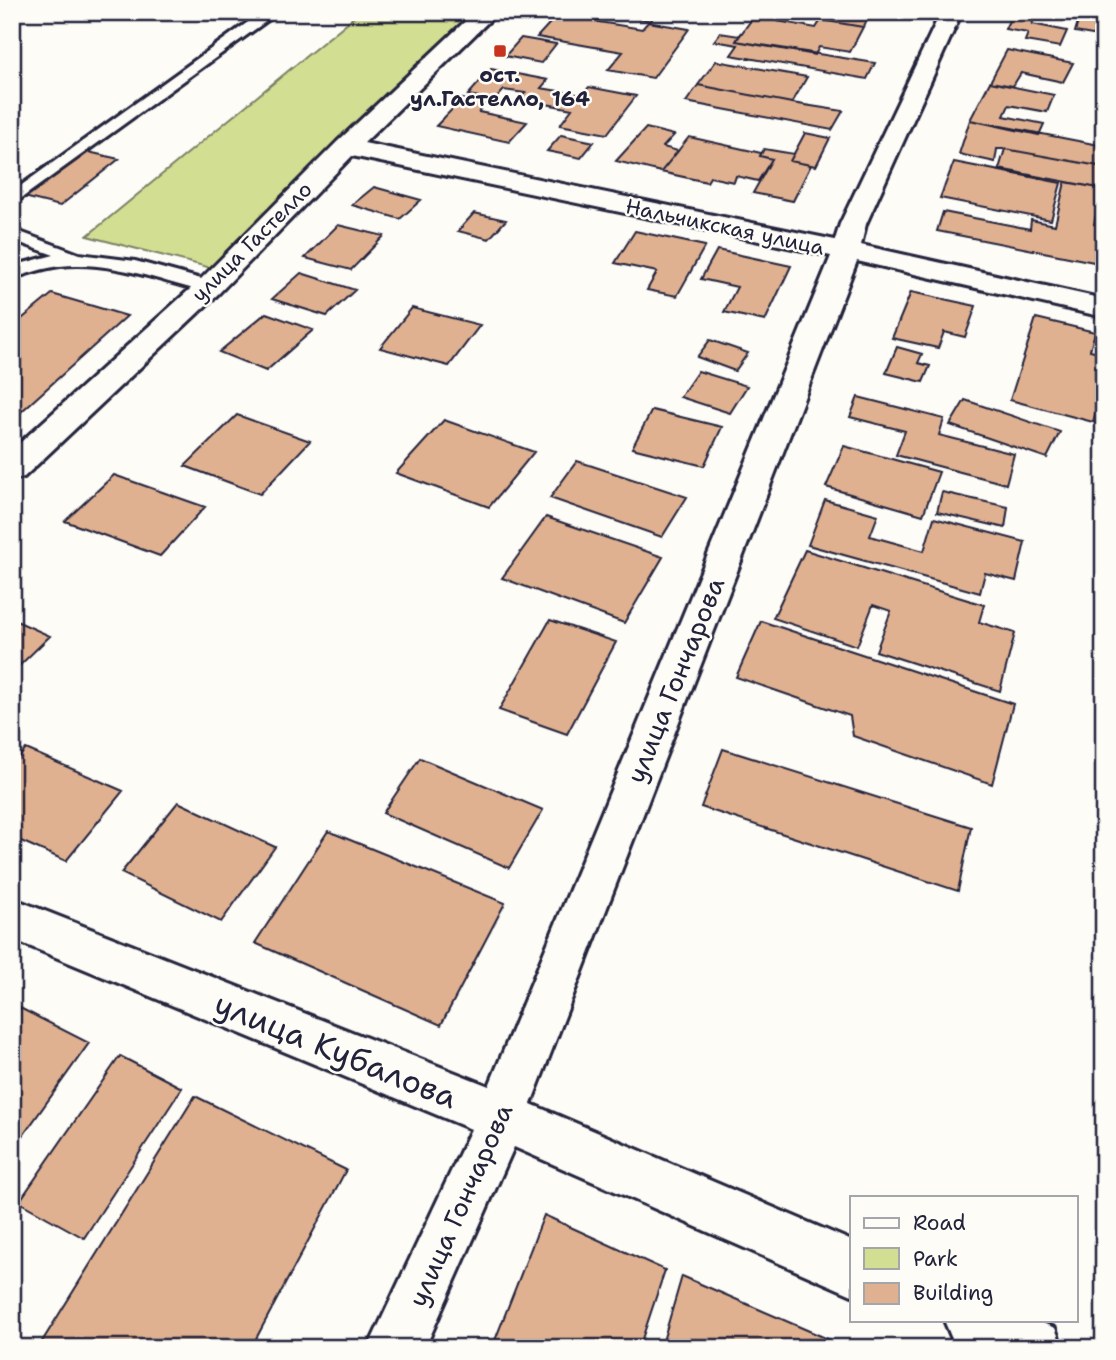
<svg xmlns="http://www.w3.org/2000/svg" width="1116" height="1360" font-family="'Shantell Sans',sans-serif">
  <rect width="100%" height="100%" fill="#fdfcf7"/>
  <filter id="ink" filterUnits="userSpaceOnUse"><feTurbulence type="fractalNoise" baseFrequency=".0143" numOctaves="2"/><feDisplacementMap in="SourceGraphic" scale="14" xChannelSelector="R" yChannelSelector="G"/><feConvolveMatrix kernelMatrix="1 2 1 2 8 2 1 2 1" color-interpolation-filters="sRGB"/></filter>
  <g filter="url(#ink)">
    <path fill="#d2de91" stroke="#7a8066" stroke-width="2" d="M360,12H491L219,270L87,236Z"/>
    <path fill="#e0b191" stroke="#22223b" stroke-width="2" d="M560,12H656L651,21L607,13L599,22L642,29L648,22L689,29L653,78L608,70L623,52L537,37Z
      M757,12L781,14L777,21L816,28L821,20L863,27L850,52L819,47L815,55L736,41Z
      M825,12H912L909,19L872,13L863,27L821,20Z
      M1013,12H1037L1032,24L1067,31L1060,47L1025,41L1028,33L1005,29Z
      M1081,12L1104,16V37L1075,32Z
      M741,32L736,41L875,63L867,79L731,55L738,45L714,41L720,33L739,36Z
      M521,38L556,44L541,63L505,56Z
      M1007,50L1073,63L1063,82L1021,73L1013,86L990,82Z
      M716,61L807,77L792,103L698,85Z
      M491,69L548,80L541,88L582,95L589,87L636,96L607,134L560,125L572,109L520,99L525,93L504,90L495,100L468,95Z
      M990,82L1054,95L1047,112L1009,105L1004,116L1044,124L1039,135L970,120Z
      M698,85L792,103L843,111L832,130L686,102Z
      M462,99L485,104L479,112L527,122L509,142L436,126Z
      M970,120L1104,146V167L1005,149H997L995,162L959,154Z
      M646,128L674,135L663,147L678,151L661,172L616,161Z
      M805,133L830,138L816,166L790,161Z
      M561,135L594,142L581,158L547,151Z
      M689,137L761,153L760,156L772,159L758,181L736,176L734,182L710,177L707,182L661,172Z
      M764,149L794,154L790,161L811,165L793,201L753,193L772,159L760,156Z
      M1005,149L1104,167V189L999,169Z
      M84,151L119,159L60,206L24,197Z
      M954,162L1061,183L1051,220L940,198Z
      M1065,182L1104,189V206L1098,205L1094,224L1104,225V264L937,231L943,212L1030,229L1031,220L1055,225Z
      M374,187L421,200L400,219L352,205Z
      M474,213L506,220L489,239L458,231Z
      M338,225L384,236L351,270L305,258Z
      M635,231L705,246L677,296L647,290L657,272L615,263Z
      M717,250L791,266L765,321L724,312L737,287L701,279Z
      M301,273L355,290L327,316L272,299Z
      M911,292L976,306L965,337L944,332L938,348L892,338Z
      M52,294L127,316L12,420V327Z
      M412,308L480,325L449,366L380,348Z
      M266,313L313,330L266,371L219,352Z
      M1036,318L1095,332L1090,350L1104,353V383L1093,422L1010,400Z
      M710,340L748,353L735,371L697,357Z
      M897,347L922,354L918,363L930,366L923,382L886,373Z
      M698,371L747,386L730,413L680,397Z
      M1104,383V425L1093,422Z
      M858,397L944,419L939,435L1014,454L1006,484L896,455L905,431L850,417Z
      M965,400L1060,432L1047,458L950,425Z
      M652,410L722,427L704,466L632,448Z
      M237,415L310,441L260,494L185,466Z
      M444,420L534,452L489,507L396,473Z
      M844,446L939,472L923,515L826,487Z
      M577,461L687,497L662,537L550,498Z
      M114,475L205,507L160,556L65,521Z
      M942,492L1008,507L1005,528L937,512Z
      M825,500L878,515L870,536L924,551L934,518L1025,542L1016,581L985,573L980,593L808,545Z
      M546,517L663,557L624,623L502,578Z
      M805,550L984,605L979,622L1015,633L1000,691L876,651L891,611L873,605L857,646L773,618Z
      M12,619L50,636L12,673Z
      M550,620L616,642L567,734L499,710Z
      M761,621L1013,704L992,784L853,736L850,716L736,677Z
      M26,749L123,791L66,861L12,837V765Z
      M723,749L971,827L958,891L701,807Z
      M420,758L543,810L509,868L383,813Z
      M178,802L275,847L221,922L121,873Z
      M328,831L505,903L441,1025L255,943Z
      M20,1008L89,1043L12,1151V1019Z
      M120,1056L182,1088L84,1238L19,1202Z
      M195,1096L346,1170L251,1348H38Z
      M544,1215L665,1270L639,1348H492Z
      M682,1276L844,1346V1348H661Z"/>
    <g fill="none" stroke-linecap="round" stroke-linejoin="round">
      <g stroke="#22223b" stroke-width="6">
        <path id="service" d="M262,12H279L12,205V192Z
          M12,229L79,254L135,261L216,283L219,287L209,293C161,281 110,260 60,266C43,268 28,274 12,278V266L54,255L12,240Z"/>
      </g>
      <g stroke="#22223b" stroke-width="6">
        <path id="minor" d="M475,12H498L364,143L835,240L840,224L941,12H962L866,224L861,245L1104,299V317L857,261L531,1104L852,1241V1295L514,1147L425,1348H368L471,1129L12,939V898L489,1086L831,256L352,156L219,293L24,477L12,480V450L199,281L337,142Z
          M944,1320H1035L1055,1328L1063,1348H970L952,1339Z"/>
      </g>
      <use href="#service" fill="#fdfcf7" fill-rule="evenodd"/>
      <use href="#minor" fill="#fdfcf7" fill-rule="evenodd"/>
    </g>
  </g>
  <rect fill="#c8321e" stroke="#fdfcf7" stroke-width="2.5" x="493" y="44" width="14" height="14" rx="3.5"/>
  <g text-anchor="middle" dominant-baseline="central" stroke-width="5" stroke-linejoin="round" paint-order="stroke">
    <g font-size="21" font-weight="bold" fill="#22223b" stroke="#fdfcf7">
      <text x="500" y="75">ост.<tspan x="500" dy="24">ул.Гастелло, 164</tspan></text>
    </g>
    <g font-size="21" fill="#22223b" stroke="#fdfcf7">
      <text transform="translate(725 227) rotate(12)">Нальчикская улица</text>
      <text transform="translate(252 242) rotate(-45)">улица Гастелло</text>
    </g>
    <g font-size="26" fill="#22223b" stroke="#fdfcf7">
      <text transform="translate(675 680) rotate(-68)">улица Гончарова</text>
      <text transform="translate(460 1205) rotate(-66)">улица Гончарова</text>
    </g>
    <g font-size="32" fill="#22223b" stroke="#fdfcf7">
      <text transform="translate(336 1050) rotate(22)">улица Кубалова</text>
    </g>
  </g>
  <rect width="1116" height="1360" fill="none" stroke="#fdfcf7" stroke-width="42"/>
  <rect x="21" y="21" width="1074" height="1318" fill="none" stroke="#22223b" stroke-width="2.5" filter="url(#ink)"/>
  <rect x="850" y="1196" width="228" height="126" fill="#fdfcf7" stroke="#a5a5ac" stroke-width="2"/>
  <rect x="864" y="1218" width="35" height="10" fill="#fdfcf7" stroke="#a5a5ac" stroke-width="2"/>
  <text x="913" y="1230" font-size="21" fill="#22223b">Road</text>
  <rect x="864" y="1248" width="35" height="21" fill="#d2de91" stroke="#a5a5ac" stroke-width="2"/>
  <text x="913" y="1266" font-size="21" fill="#22223b">Park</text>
  <rect x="864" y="1283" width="35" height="21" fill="#e0b191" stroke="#a5a5ac" stroke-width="2"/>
  <text x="913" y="1300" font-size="21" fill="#22223b">Building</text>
</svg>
